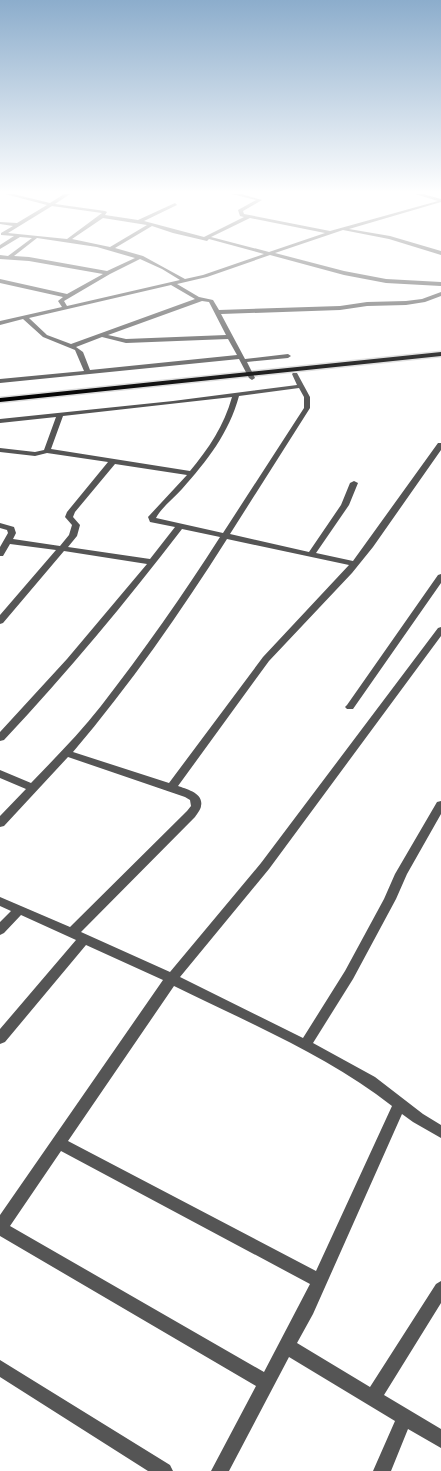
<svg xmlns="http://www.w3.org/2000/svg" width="441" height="1471" font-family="'Varela Round',sans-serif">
  <rect width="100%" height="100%" fill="#fff"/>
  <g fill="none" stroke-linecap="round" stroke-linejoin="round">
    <g stroke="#dbdbdb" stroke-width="3">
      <path id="primary" d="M441,352V356L0,402V398Z"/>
    </g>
    <path fill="#555" fill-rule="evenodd" d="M5,194H13L50,203L64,194H70L55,204L105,211L107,212L105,215L138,220L175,203L177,205L144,221L204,237L244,217L240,216L238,210L256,200L232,194H241L262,200L243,211L244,214L330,231L438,201L415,194H423L441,199V202L349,229L390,236L441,251V255L389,239L343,230L275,253L344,271L386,279L441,282V286L386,283L344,275L270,255L207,277L177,284L199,297L213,300L219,310L340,306L367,302L406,301L422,299L441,292V296L425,302L406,305L367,306L340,310L221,314L245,359L288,354L291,356L288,358L247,362L255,378L252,380L249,378L239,359L0,383V379L84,371L75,350L43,337L23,319L0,325V321L62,307L58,301L63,297L0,283V279L67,294L103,274L29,261L0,259V255L8,256L32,238L20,237L0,249V245L14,236L1,235V233L13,226L0,224V222L17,223L47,205ZM52,206L102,213L67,239L8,233ZM103,218L147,225L110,247L72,239ZM250,218L325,233L269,252L211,237ZM152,226L173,233L207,241L209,239L264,254L203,275L185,279L143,256L115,248ZM37,238L97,247L135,258L107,271L29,257L14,256ZM140,259L162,269L180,280L67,306L64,301L110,274ZM171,285L195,299L71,344L47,335L29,318ZM202,301L209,302L226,335L126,339L108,335ZM102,337L126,343L228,339L237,355L90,370L83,352L76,347Z
      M293,373H297L310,397V408L230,534L309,552L341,505L350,483L354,481L358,483L349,505L316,553L353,561L438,443H441V450L373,547L352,573L269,661L178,786C186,789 204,793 201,806C201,809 197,814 195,817L81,932L170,972L261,863L438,628L441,627V636L269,869L180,977L303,1038L345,971L384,899L395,874L437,802L441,801V814L407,874L396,899L353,979L313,1043L375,1077L423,1114L441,1125V1138L413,1122L402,1114L313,1314L297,1343L370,1387L436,1284L441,1281V1303L384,1395L441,1429V1448L408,1429L391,1471H373L395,1421L289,1357L229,1471H211L256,1386L0,1236V1215L163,980L86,945L5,1042L0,1044V1029L76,940L21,915L4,933L0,935V922L11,911L0,906V897L70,927L187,811L191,806L190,800L185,797L68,757L4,826L0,827V816L26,789L0,778V770L31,783C55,758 79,734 101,706C143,652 183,595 220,537L182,529C126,602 67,673 4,740L0,741V732L67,659L147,564L64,551L3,623L0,624V615L56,550L10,544L3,556H0V547L8,533L7,530L0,528V523L14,527L16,533L13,539L60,546L69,535L72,525L65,517L67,512L108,462L47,453L35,456L0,452V448L35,452L44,450L56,417L0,423V419L173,401L297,385L292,374ZM299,388L304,397V408L223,533L156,518C161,508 174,498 182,489C207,461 229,433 239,396ZM232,397C224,426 209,448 190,471L51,449L63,416ZM115,464L187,475L148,517L150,522L175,527L150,559L68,547L77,536L80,525L73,517L75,512ZM227,539L349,565L263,657L169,783L73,752C130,685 180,613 227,539ZM174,986C247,1022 327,1055 392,1106L316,1271L68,1141ZM61,1151L310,1284L264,1372L10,1226Z
      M441,574V583L353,709H347L345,707L347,705L438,575Z
      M0,1360L170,1465L173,1471H148L0,1377Z"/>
    <use href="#primary" fill="#000" fill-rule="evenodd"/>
  </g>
  <linearGradient id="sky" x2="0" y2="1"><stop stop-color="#8cadcc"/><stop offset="0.48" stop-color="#fff"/><stop offset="1" stop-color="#fff" stop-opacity="0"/></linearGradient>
  <rect width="441" height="400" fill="url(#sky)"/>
</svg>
